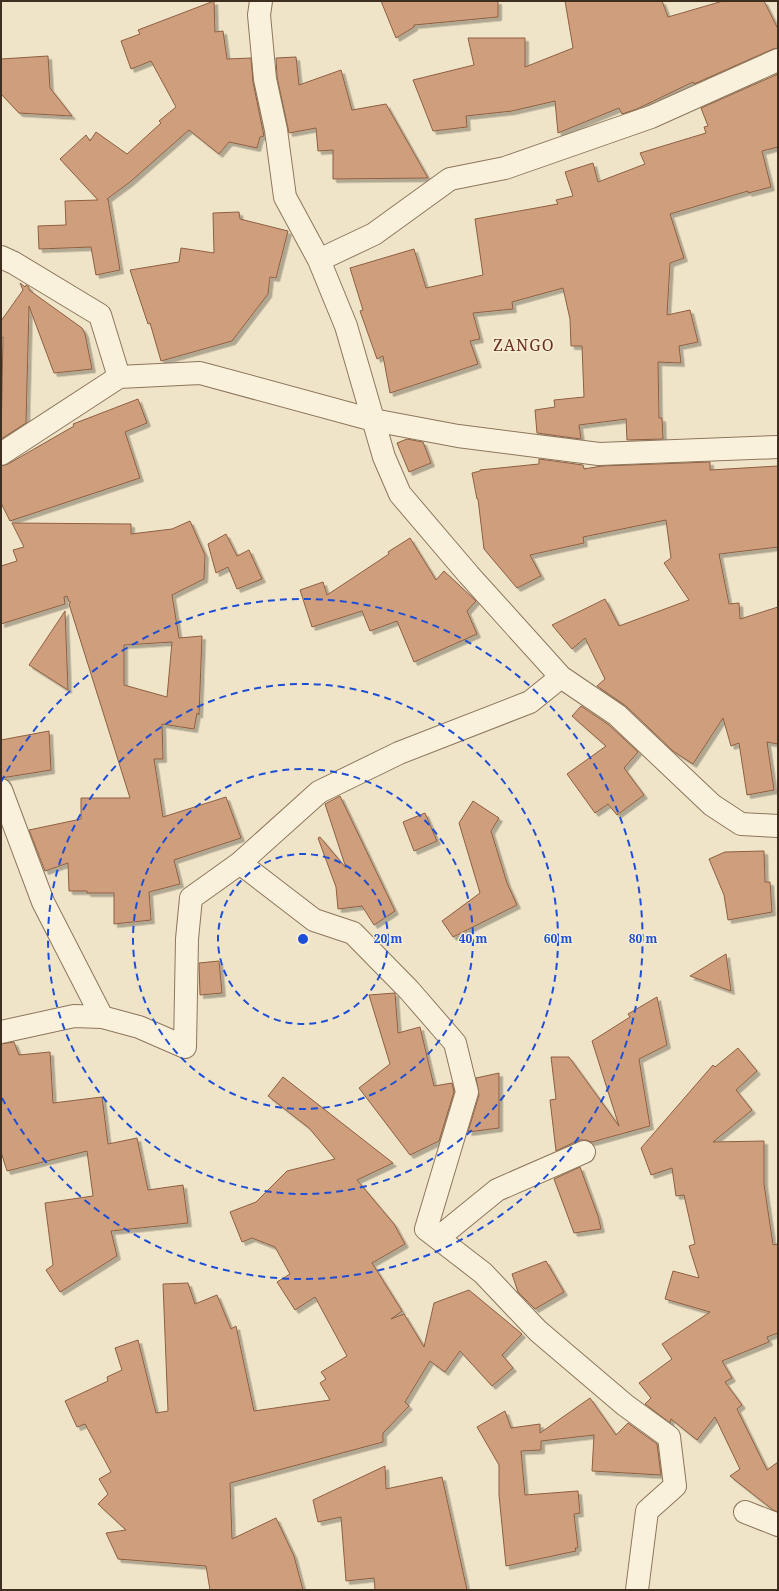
<svg xmlns="http://www.w3.org/2000/svg" width="779" height="1591" font-family="'Noto Serif',serif">
  <defs>
    <filter id="shadow"><feDropShadow dx="3.5" dy="3.5" stdDeviation="0" flood-color="#0004"/></filter>
  </defs>
  <rect width="100%" height="100%" fill="#f0e4c8"/>
  <path fill="#cf9f7d" stroke="#8d5f41" fill-rule="evenodd" filter="url(#shadow)" d="M214,1L215,32L223,31L227,59L251,58L253,82L264,136L260,137L257,148L229,142L219,154L189,130L130,182L107,199H108L120,270L96,275L91,247L39,249L38,226L66,225L65,201L98,200L60,159L86,135L90,141L96,132L127,154L161,123L159,121L176,107L151,61L131,69L121,41L140,34L138,30Z
    M381,1H498V17L414,25V27L396,38Z
    M565,1H662L668,17L723,1H764L778,29V48L773,49L694,84L693,82L637,109L622,114L619,108L558,133L555,101L512,111L466,116L467,127L433,131L413,80L474,65L468,38H525V67L573,48Z
    M48,56L50,88L72,116L19,113L1,94V59Z
    M296,57L299,85L341,70L352,110L386,104L428,178L333,179V150L318,151L316,128L289,133L277,77L276,58Z
    M778,74V147L762,151L771,187L748,193V191L670,214L684,258L670,263L667,315L690,310L698,342L679,346L681,363L658,362L659,418H662L663,439L627,440L626,419L579,425L581,439L537,433L535,410L555,407L554,400L584,397L582,346H571L570,319L563,288L512,302L513,309L473,313L480,339L470,341L478,364L390,393L383,356L377,359L360,311L363,310L350,268L414,249L426,288L483,275L475,219L558,204L556,200L573,196L565,172L593,163L598,182L645,164L640,153L706,133L704,127L708,126L701,108Z
    M239,212L240,219L288,231L276,278L270,277L268,294L232,341L161,361L150,323L148,324L130,270L179,262L181,248L214,253L213,213Z
    M20,283L25,287L26,285L29,287V290L82,328L85,334L92,369L54,373L29,306L26,423L1,439L3,337L1,338V321L23,290Z
    M138,399L147,423L125,432L140,478L10,521L1,503V466L8,464L74,426L73,424Z
    M407,439L423,442L431,463L409,472L397,443Z
    M539,459L583,465L584,469L602,466L710,462V470L778,466V547L719,554L729,604L739,603L740,619L778,607V744L767,742L774,790L747,795L739,743L731,746L723,718L693,764L673,751L626,706L597,686L605,679L585,638L572,649L552,625L605,599L619,626L689,600L664,563L671,558L666,520L583,537L584,543L530,555L541,576L517,588L484,549L478,499H477L472,473L480,471V470L539,464Z
    M190,521L205,555L204,579L172,595L179,638L202,636L199,715L197,713L194,729L162,724L163,759H154L163,817L226,797L241,838L174,860L180,884L149,892L151,920L114,924V893H87V891H69L68,863L45,871L29,830L81,819V798H130L69,604L71,602H69L67,596L64,597L65,604L1,624V566L17,561L13,550L24,547L12,523L131,524V534L172,529ZM172,642L167,697L124,685V645Z
    M226,534L237,556L249,550L262,579L237,589L228,567L216,573L208,544Z
    M410,538L436,580L444,571L476,601L467,611L477,634L414,662L397,621L370,631L362,611L312,627L300,590L323,582L327,595L389,554L388,552Z
    M65,611L68,690L29,665Z
    M581,706L609,725L638,752L624,768L644,795L617,815L608,804L595,813L567,774L606,746L572,716Z
    M49,731L51,770L1,778V740Z
    M340,796L395,911L374,925L362,906L338,909L336,887L318,838L320,837L346,868L325,804Z
    M473,801L499,818L491,831L507,883L517,905L453,937L442,921L480,893L459,823Z
    M425,813L437,841L414,851L403,822Z
    M764,851L765,882H770L772,912L728,920L724,895L709,859L725,852Z
    M726,954L731,991L690,976Z
    M219,961L222,993L200,995L199,963Z
    M395,993L398,1033L420,1027L434,1086L452,1083L454,1092L439,1141L410,1155L359,1088L390,1064L369,995Z
    M657,997L667,1045L639,1059L650,1126L592,1142L586,1140H579L556,1151L550,1100L556,1099L551,1057H569L619,1126L592,1041L630,1017L628,1014Z
    M14,1042L19,1055L50,1052L53,1103L102,1097L108,1144L137,1138L148,1190L183,1185L188,1223L111,1231L117,1256L60,1292L46,1270L53,1265L45,1203L93,1196L87,1151L7,1171L1,1152V1044Z
    M738,1048L757,1071L736,1090L752,1110L713,1142L764,1141V1184L773,1245L778,1244V1333L767,1337L769,1342L722,1361L732,1378L725,1382L742,1405L737,1409L767,1470L778,1462V1512L773,1510L730,1476L740,1469L715,1417L697,1440L671,1419L670,1423L645,1404L651,1398L639,1383L672,1359L662,1344L710,1312L665,1299L673,1271L699,1278L689,1246L695,1244L684,1195L676,1196L672,1168L651,1175L641,1148L713,1065L715,1067Z
    M499,1073V1128L468,1132L479,1095L476,1078Z
    M283,1077L393,1163L357,1180L394,1224L405,1244L372,1263L402,1311L391,1319L404,1314L424,1347L434,1303L469,1290L522,1334L502,1355L513,1368L492,1386L460,1351L445,1372L430,1361L405,1402L409,1406L383,1433V1442L230,1483L232,1539L276,1518L294,1556L303,1590H210L206,1566L118,1559L106,1533L126,1530L98,1504L108,1494L99,1479L111,1472L85,1424L77,1427L65,1401L108,1381L107,1377L122,1370L115,1348L138,1340L156,1413L168,1411L163,1284L188,1283L195,1304L217,1295L231,1329L236,1326L254,1411L330,1400L320,1383L326,1379L321,1372L347,1356L315,1297L295,1310L277,1282L290,1274L275,1247L252,1238L242,1242L230,1212L256,1202L287,1171L335,1159L309,1128L268,1096Z
    M580,1167L598,1216L601,1229L574,1233L554,1179Z
    M546,1261L564,1292L535,1309L518,1292L512,1274Z
    M590,1398L616,1435L628,1423L657,1444L661,1475L592,1471L594,1435L541,1441V1450L521,1451L525,1495L578,1491L580,1513L574,1514L578,1548H575L576,1551L506,1566L499,1495V1465L477,1427L505,1411L511,1428L540,1424V1433Z
    M385,1466L386,1489L442,1477L467,1590H375L374,1578L346,1581L341,1517L318,1522L313,1500Z"/>
  <g fill="none" stroke-linecap="round" stroke-linejoin="round">
    <g stroke="#8d765c" stroke-width="24">
      <path id="street" d="M1,257L14,263L100,315L119,377
        M319,260L374,234L450,179L505,168L651,117L778,60
        M1,454L119,377L200,373L373,420L458,436L599,454L778,447
        M561,677L617,715L712,805L741,824L778,826
        M1,790L43,902L102,1017
        M240,863L319,792L399,753L530,702L561,677L469,575L400,494L384,457L346,326L319,260L285,197L276,130L265,79L259,15L261,1
        M1,1032L74,1016L102,1017L139,1027L185,1047L187,939L191,898L240,863L314,920L353,933L409,990L455,1043L467,1092L426,1229L483,1273L538,1331L625,1405L669,1437L675,1486L647,1511L637,1590
        M438,1238L497,1190L584,1152
        M745,1512L778,1525"/>
    </g>
    <use href="#street" stroke="#faf1dc" stroke-width="22"/>
  </g>
  <g fill="none" stroke="#1d4ed8" stroke-width="2" stroke-dasharray="7 5">
    <circle cx="303" cy="939" r="85"/>
    <circle cx="303" cy="939" r="170"/>
    <circle cx="303" cy="939" r="255"/>
    <path d="M1 782A340 340 0 1 1 1 1096"/>
  </g>
  <g text-anchor="middle" dominant-baseline="central" stroke-width="3" stroke-linejoin="round" paint-order="stroke">
    <g font-size="16" letter-spacing="1" fill="#6b2e1e" stroke="#f7eed8">
      <text x="524" y="345">ZANGO</text>
    </g>
  </g>
  <circle cx="303" cy="939" r="6" fill="#1d4ed8" stroke="#f7eed8" stroke-width="2"/>
  <g font-size="12" text-anchor="middle" font-weight="bold" fill="#1d4ed8" stroke="#f7eed8" stroke-width="3" stroke-linejoin="round" paint-order="stroke">
    <text x="388" y="943">20 m</text>
    <text x="473" y="943">40 m</text>
    <text x="558" y="943">60 m</text>
    <text x="643" y="943">80 m</text>
  </g>
  <rect width="779" height="1591" fill="none" stroke="#3d2e20" stroke-width="4"/>
</svg>
